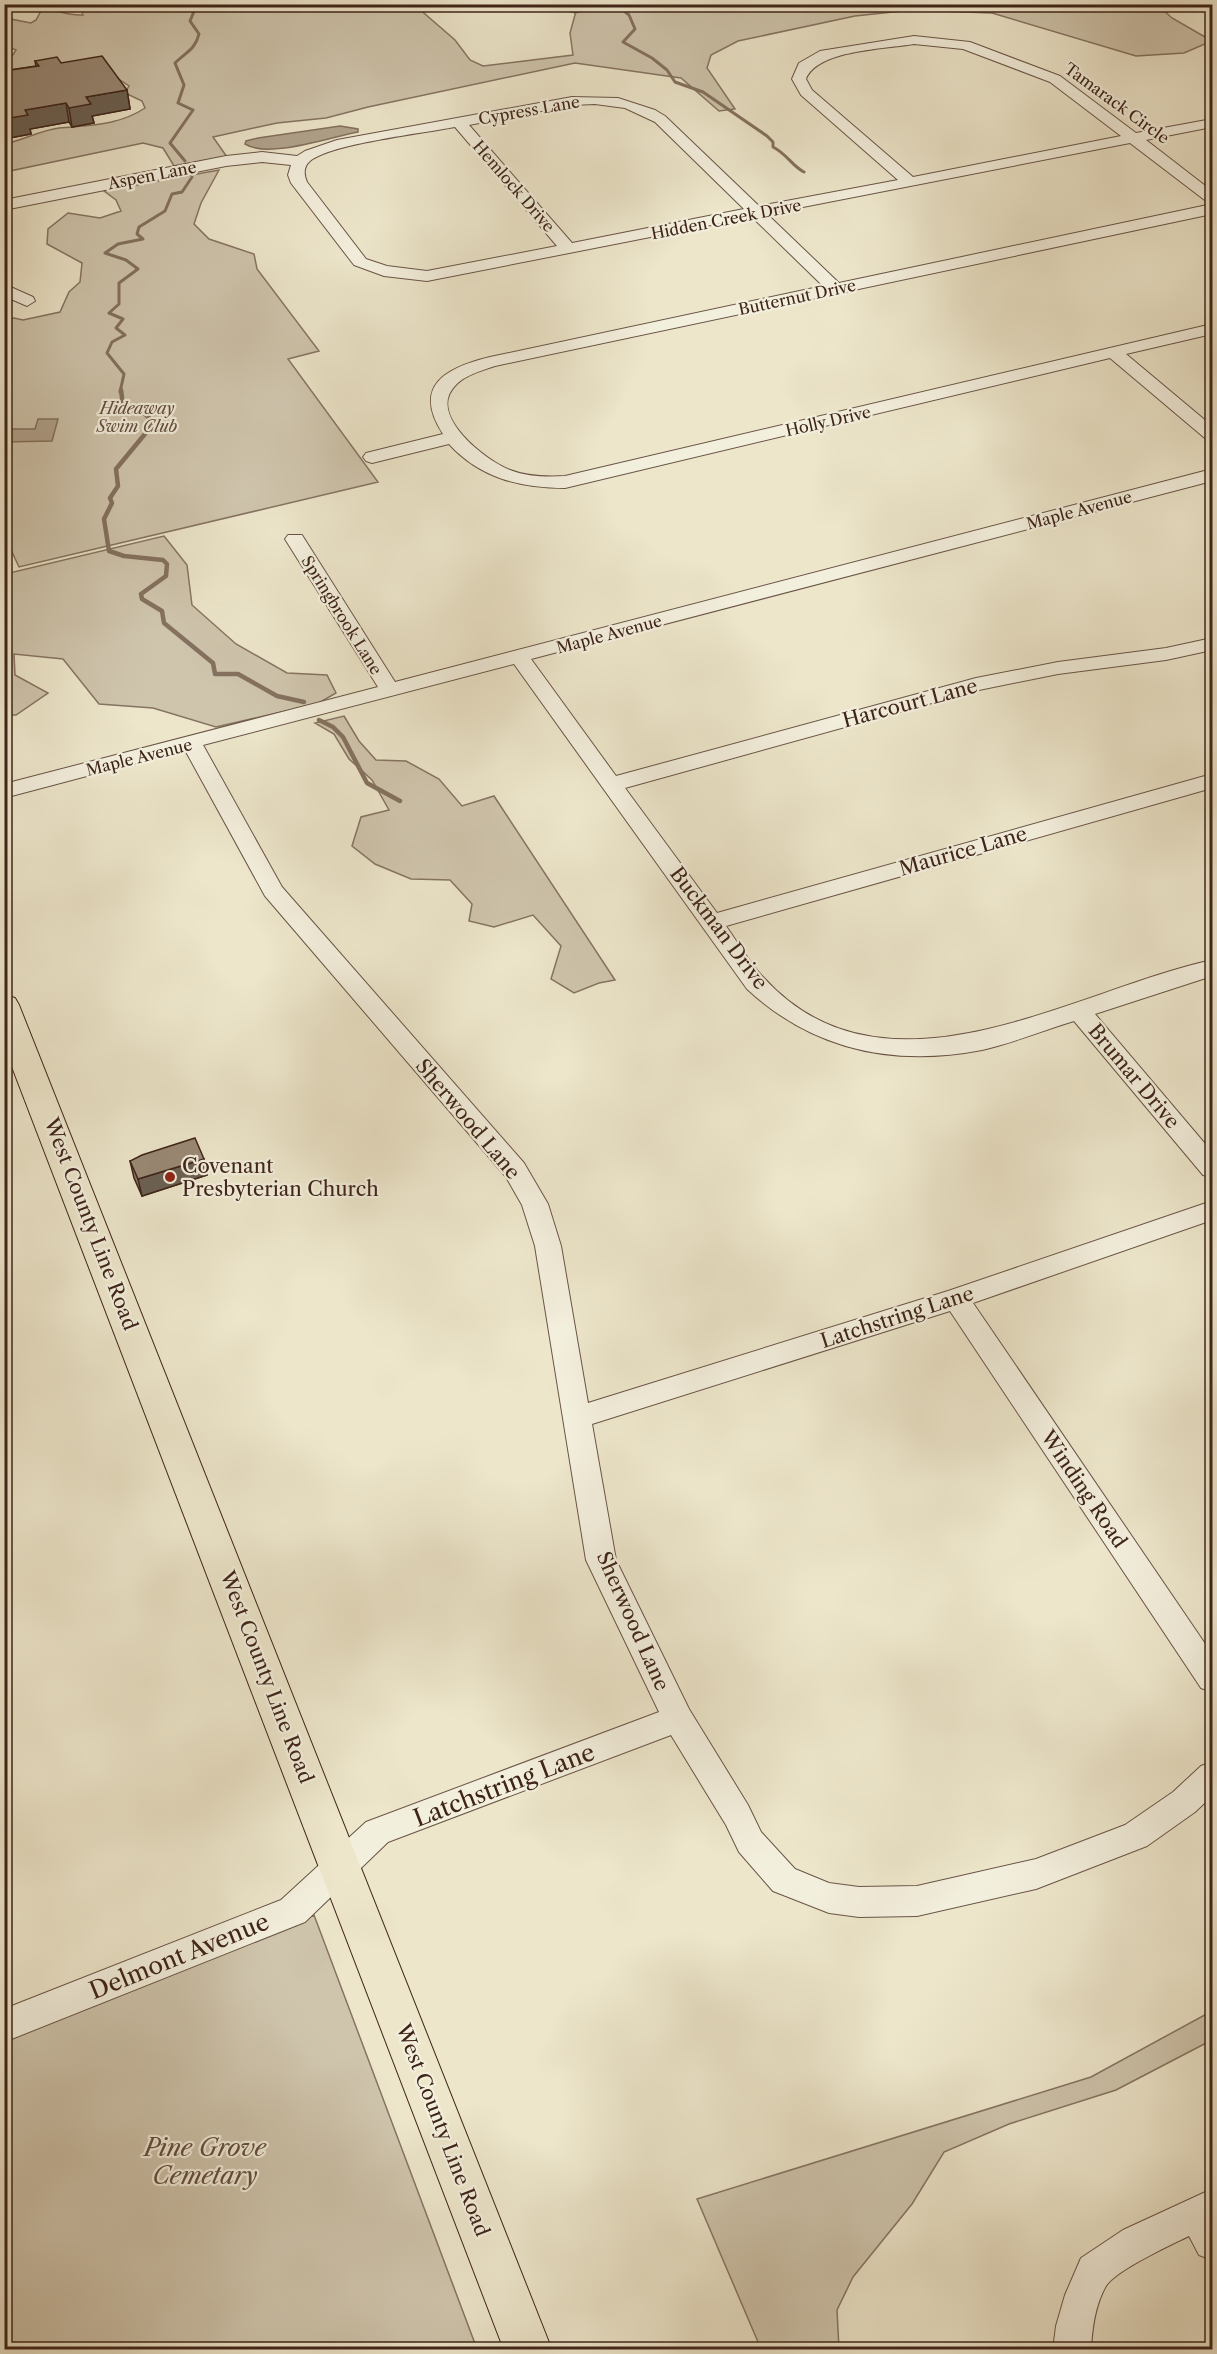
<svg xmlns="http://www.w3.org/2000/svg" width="1217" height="2354" font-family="'Libre Caslon Text',serif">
  <rect width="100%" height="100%" fill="#ede6cb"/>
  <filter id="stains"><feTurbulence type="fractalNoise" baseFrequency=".00333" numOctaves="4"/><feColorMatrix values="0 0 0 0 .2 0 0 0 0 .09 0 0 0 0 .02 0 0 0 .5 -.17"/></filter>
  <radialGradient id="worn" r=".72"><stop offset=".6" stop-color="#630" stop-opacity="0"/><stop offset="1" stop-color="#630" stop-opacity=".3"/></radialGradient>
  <path fill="#cfc5ad" stroke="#867463" stroke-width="1.5" d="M79,4L418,5L417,7L455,40L470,60L483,66L573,55L570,33L578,4L1161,5L1159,6L1172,18L1212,41L1184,53L1136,56L992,13L912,10L855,16L738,41L711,55L707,68L735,109L719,111L681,78L575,63L368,107L326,118L277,123L213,137L227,157L174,166L163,148L143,143L5,172V144C24,140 41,130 59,128C89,125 118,126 145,108L142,101L125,93L129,86L105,70L5,81V60L9,61L16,50L5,45V18L31,23L36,20L42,9C57,10 68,16 83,15Z
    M219,170L201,203L194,224L209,239L254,254L257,269L319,351L288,359L378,482L19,567L5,537V320L14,318L23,320L60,312L69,292L80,282L82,263L47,244L48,229L68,213L100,218L121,211L116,200L104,191Z
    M164,536L187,565L192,605L236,644L287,673L327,675L336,693L317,704L216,727L153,708L99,704L63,659L14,654L15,675L48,693L16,715H5V574Z
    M344,716L359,741L376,760L406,761L439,779L462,806L494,796L615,980L599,983L574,993L551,979L561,946L533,915L494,927L469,921L472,904L450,880L411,879L375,864L352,846L361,817L389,810L372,780L349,759L334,734L315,723Z
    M314,1915L477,2349H5L4,2037Z
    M1212,2011V2040L1116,2090L1009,2124L944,2152L912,2204L853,2277L837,2310L839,2349H761L697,2199L1091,2077Z"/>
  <path fill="#b2a48e" stroke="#84715f" stroke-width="1.5" d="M340,126L358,129V132C330,137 269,159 245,144L246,141L258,138Z
    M38,419H58L52,441L5,442L9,429H35Z"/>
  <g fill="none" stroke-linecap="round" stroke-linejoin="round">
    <path stroke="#84715f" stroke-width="3" d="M545,4L575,12L619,4
      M919,4L988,8L1004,4
      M1121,4L1140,11
      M617,5L629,15L635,29L623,42L652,58L667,70L675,82L703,92L767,136L773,142V147C787,154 792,166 804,172
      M185,161L170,143L193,110L178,103L184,85L175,63C186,52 195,50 199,34L190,21L197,4
      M120,392L124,374L107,353L112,342L125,335L116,328L123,319L109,313L119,304V283L138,269L126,260L105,253L118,244L143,239L137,234L139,227L165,211L172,194L182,192L192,177"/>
    <path stroke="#84715f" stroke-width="4.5" d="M121,390L123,406L144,413L154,423L116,469L118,486L110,498L112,503L104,519L109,551L124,556L163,560L167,564L166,576L141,594L142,599L162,611L164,623L213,663L215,674H238L277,696L304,702
      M319,720L333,727L343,737L367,783L400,801"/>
    <g stroke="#6a5446" stroke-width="2">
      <path id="minor" d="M914,36L970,42L1060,76L1136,133L1212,119V127L1146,140L1212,191V203L1206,201L1130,143L767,214L839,283L1212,204V214L495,366C481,371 464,375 454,387C428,416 486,461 510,470C528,477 547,477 565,476L1212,324V334L1126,354L1212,426V440L1206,439L1110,358L565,488C520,488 480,478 449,444L372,463L366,461L363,457L366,453L443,434C412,386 445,368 490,357L823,286L752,217L427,281L384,276L354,265L291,183L288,175L291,165L262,162L226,166L4,210V200L226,156L262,152L297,156L305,151L337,140L572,97L618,98L655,110L665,116L759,206L898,180L801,95L792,79L799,63L820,51ZM914,44L963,49L1050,82L1121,136L913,177L812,90L806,79C817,50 885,49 914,44ZM595,104L625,108L655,122L744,209L572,243L469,125L572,105ZM455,127L557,246L427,271L387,266L366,259L307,182C304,175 303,167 310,161C330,144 424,133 455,127Z
        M4,284L33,297L35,301L27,306L4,296Z
        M1212,469V481L531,659L616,776L976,678L1058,662L1166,648L1212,638V650L1166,660L1058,674L979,690L625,788L717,913L1212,774V788L726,926C738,943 749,962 763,977C885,1112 1074,990 1212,960V976L1095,1014L1212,1152V1177L1203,1175L1074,1021C1044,1030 1013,1043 982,1050C894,1067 813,1050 747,989L514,664L203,745L282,887L524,1163L548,1204L561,1246L588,1403L948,1291L1212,1201V1220L973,1303L1212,1654V1692L1201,1688L950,1311L592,1424L616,1560L689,1709L748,1805L761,1832L795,1869L829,1883L859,1887L917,1886L1036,1859L1125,1825L1173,1792L1201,1766L1212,1762V1796L1195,1812L1147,1846L1036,1889L917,1916L859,1917L829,1913L773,1891L739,1852L726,1825L671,1735L388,1842L305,1922L4,2042V2009L281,1900L366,1822L659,1712L586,1560L535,1246L522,1205L506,1177L265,896L185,750L4,798V784L378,687L285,539L288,535H302L395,682Z
        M1212,2189V2260L1199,2255L1189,2236C1171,2245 1116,2270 1106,2286C1095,2305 1092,2329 1091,2350H1053L1056,2326L1065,2295L1081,2258L1123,2230Z"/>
    </g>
    <g stroke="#3e2419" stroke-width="2">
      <path id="major" d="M4,995L15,998L19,1005L552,2350H504L4,1046Z"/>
    </g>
    <use href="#minor" fill="#f3efdd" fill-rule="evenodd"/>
    <use href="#major" fill="#ede6cb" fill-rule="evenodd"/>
  </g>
  <path fill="#847665" stroke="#3e2419" stroke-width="1.5" d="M35,61L61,63L127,90L130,109L92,116L94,123L72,127L69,122L30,129L31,134L4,139V71L36,66Z
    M204,1159L207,1175L142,1196L134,1178L130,1161Z"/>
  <path fill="#6b6053" stroke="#3e2419" stroke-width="1.5" d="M127,90L130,109L92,116L94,123L72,127L69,108L86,97Z
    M66,103L69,122L30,129L31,134L4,139V119L25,110Z
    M204,1159L207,1175L142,1196L138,1179Z"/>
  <path fill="#998976" stroke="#3e2419" stroke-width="1.5" d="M102,56L127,90L86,97L91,104L69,108L66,103L25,110L28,115L4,119V71L39,66L35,61L57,57L61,63Z
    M195,1138L204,1159L138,1179L130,1161L142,1155Z"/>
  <circle fill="#8f2418" stroke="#f3efdd" stroke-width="2" cx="170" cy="1177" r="6"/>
  <g text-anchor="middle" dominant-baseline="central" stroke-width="4.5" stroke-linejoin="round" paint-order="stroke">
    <g font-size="16" fill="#3e2419" stroke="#f3efdd">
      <text transform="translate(1117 103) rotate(36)">Tamarack Circle</text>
      <text transform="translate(529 110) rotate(-10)">Cypress Lane</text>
      <text transform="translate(152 175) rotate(-11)">Aspen Lane</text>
      <text transform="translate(514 186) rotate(49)">Hemlock Drive</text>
      <text transform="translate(726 219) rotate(-11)">Hidden Creek Drive</text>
      <text transform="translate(797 297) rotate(-12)">Butternut Drive</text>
      <text transform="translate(828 421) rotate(-13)">Holly Drive</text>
      <text transform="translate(1079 510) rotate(-15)">Maple Avenue</text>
      <text transform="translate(342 615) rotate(58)">Springbrook Lane</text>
      <text transform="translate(609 634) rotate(-15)">Maple Avenue</text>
      <text transform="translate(139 757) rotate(-14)">Maple Avenue</text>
    </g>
    <g font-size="16" font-style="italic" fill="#624c3e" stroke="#f3efdd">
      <text x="137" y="408">Hideaway<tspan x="137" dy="18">Swim Club</tspan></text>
    </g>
    <g font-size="20" fill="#3e2419" stroke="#f3efdd">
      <text transform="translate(910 703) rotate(-15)">Harcourt Lane</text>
      <text transform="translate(963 851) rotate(-16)">Maurice Lane</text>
      <text transform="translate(719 928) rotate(53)">Buckman Drive</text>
      <text transform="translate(1134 1076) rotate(50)">Brumar Drive</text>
      <text transform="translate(468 1119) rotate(50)">Sherwood Lane</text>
      <text transform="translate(91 1224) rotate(69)">West County Line Road</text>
      <text transform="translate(897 1317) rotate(-18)">Latchstring Lane</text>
      <text transform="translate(1084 1489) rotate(56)">Winding Road</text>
      <text transform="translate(633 1621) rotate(66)">Sherwood Lane</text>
      <text transform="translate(267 1677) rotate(69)">West County Line Road</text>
      <text transform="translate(443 2130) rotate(69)">West County Line Road</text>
    </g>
    <g font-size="20" fill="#3e2419" stroke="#f3efdd" text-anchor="start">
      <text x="182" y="1166">Covenant<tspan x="182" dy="23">Presbyterian Church</tspan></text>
    </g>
    <g font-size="24" fill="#3e2419" stroke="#f3efdd">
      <text transform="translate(504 1785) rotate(-21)">Latchstring Lane</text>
      <text transform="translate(179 1956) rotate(-22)">Delmont Avenue</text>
    </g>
    <g font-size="24" font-style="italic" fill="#624c3e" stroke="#f3efdd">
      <text x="205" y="2147">Pine Grove<tspan x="205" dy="28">Cemetary</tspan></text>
    </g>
  </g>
  <rect width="1217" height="2354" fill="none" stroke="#ede6cb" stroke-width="24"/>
  <rect x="6" y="6" width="1205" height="2342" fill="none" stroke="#3e2419" stroke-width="3"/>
  <rect x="12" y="12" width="1193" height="2330" fill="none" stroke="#3e2419" stroke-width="1.5"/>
  <rect width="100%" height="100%" filter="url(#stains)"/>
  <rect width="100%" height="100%" fill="url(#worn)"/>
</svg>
